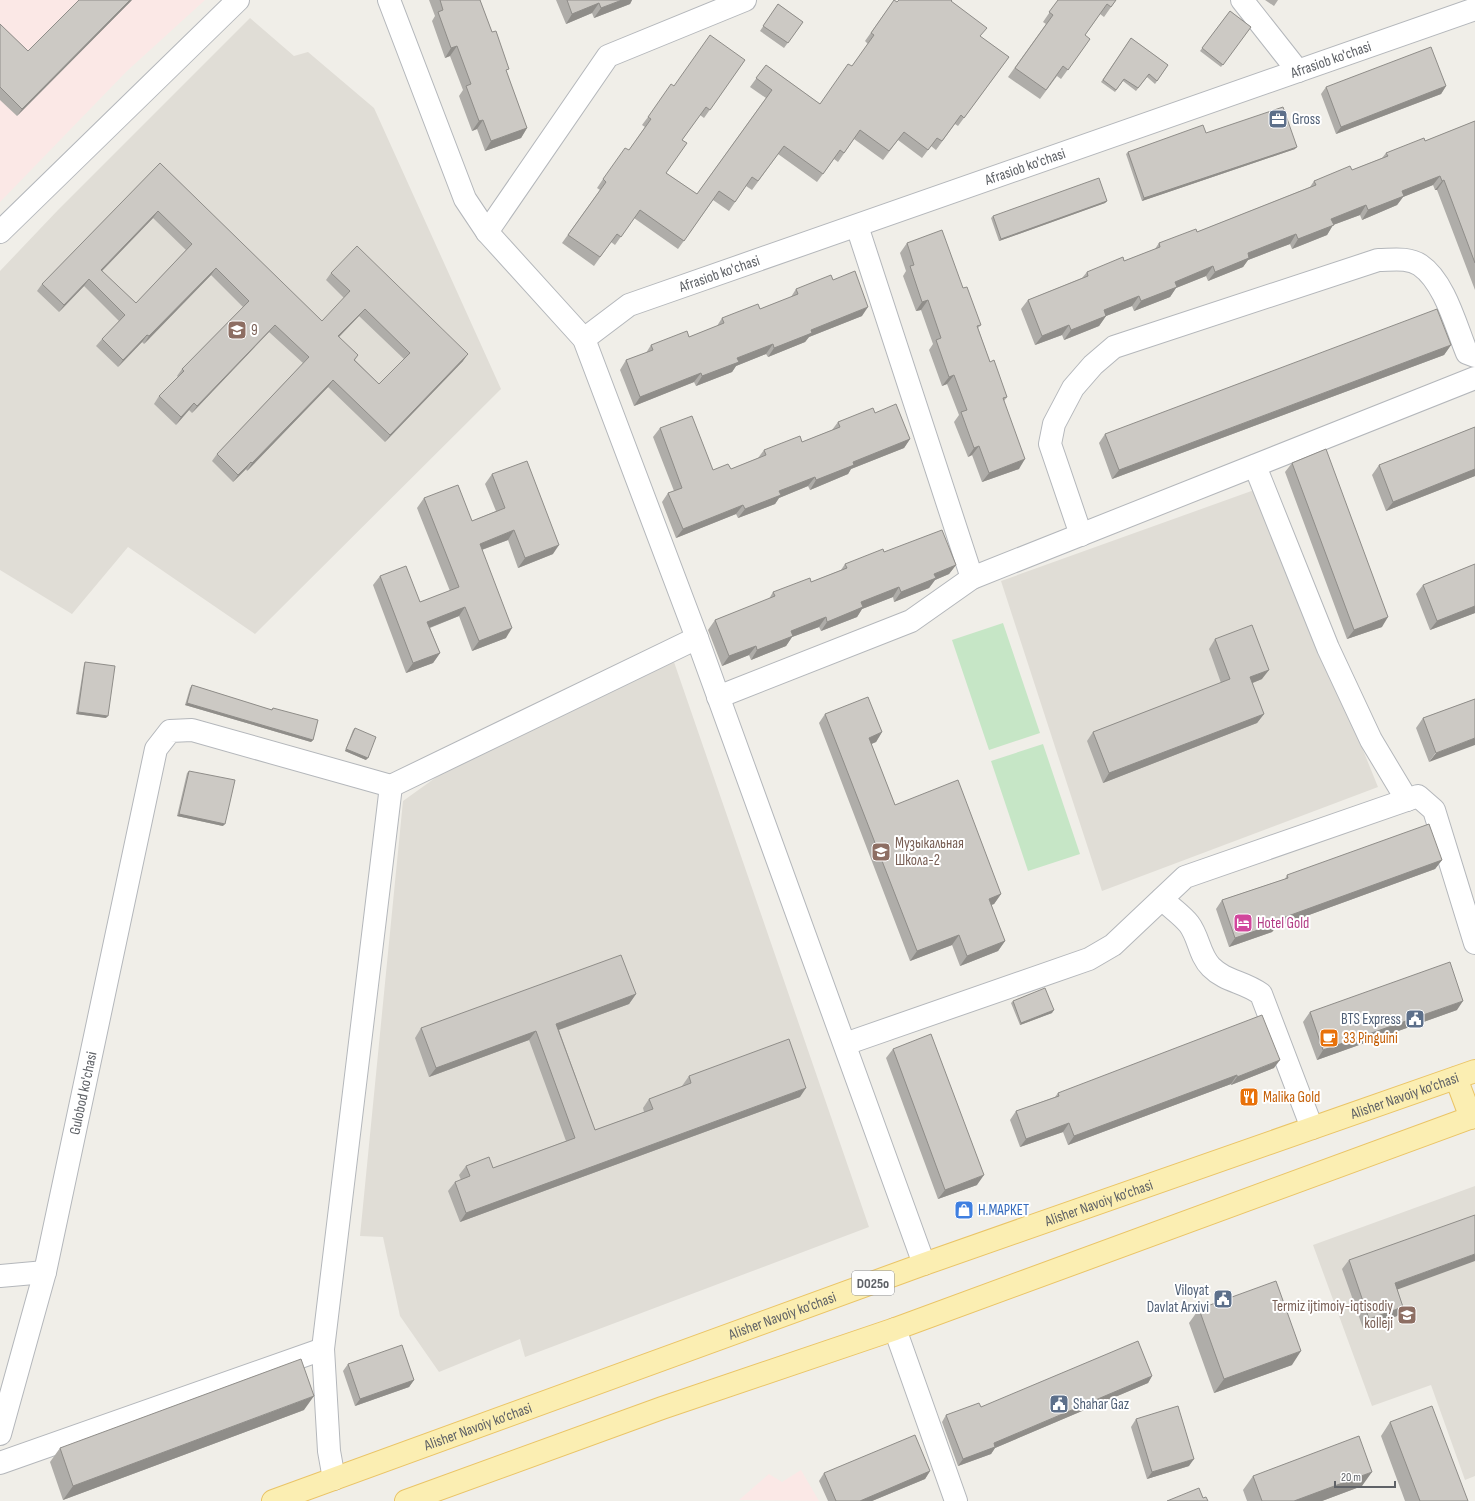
<svg xmlns="http://www.w3.org/2000/svg" width="1475" height="1501" font-family="'Sofia Sans Condensed',sans-serif">
  <rect width="100%" height="100%" fill="#f0eee8"/>
  <path fill="#e0ddd6" d="M250,18L294,56L308,52L374,108L501,389L255,634L128,547L72,614L0,570V271L58,210Z
    M1257,489L1378,787L1102,891L1001,581Z
    M674,662L869,1227L525,1357L520,1339L439,1372L400,1316L383,1237L360,1236L403,801L449,768Z
    M1475,1186V1476L1465,1480L1431,1385L1372,1406L1313,1245Z"/>
  <path fill="#fbe8e6" d="M0,0H205L127,71L0,202Z
    M801,1470L819,1501L739,1500L769,1474L782,1482Z"/>
  <path fill="#c6e6c6" d="M1003,623L1040,733L989,750L952,640Z
    M1043,744L1080,854L1028,871L991,761Z"/>
  <g fill="none" stroke-linecap="round" stroke-linejoin="round">
    <g stroke="#b4b7bb" stroke-width="24">
      <g id="minor">
        <path d="M389,0L465,199L487,232L584,339L697,638L924,1264"/>
        <path d="M1242,0L1298,71"/>
        <path d="M857,226L972,578"/>
        <path d="M0,232L238,0"/>
        <path d="M487,232L608,56L745,0"/>
        <path id="s1" d="M584,339L629,305L1475,9"/>
        <path d="M1255,466L1328,648L1371,740L1407,800"/>
        <path d="M1081,535L1050,444L1054,424L1073,388L1093,365L1114,347L1378,260C1392,260 1408,257 1420,265C1445,282 1456,327 1467,353L1475,356"/>
        <path d="M718,697L911,621L972,578L1475,378"/>
        <path d="M1162,899C1170,907 1182,915 1189,924C1199,937 1199,955 1211,967C1226,982 1243,981 1261,994L1312,1128"/>
        <path d="M845,1044L1089,959L1113,945L1185,877L1418,796L1434,810L1475,943"/>
        <path d="M0,1276L45,1272"/>
        <path d="M895,1329L956,1501"/>
        <path id="s2" d="M0,1434L45,1272L156,749L170,731L192,730L391,786L697,638"/>
        <path d="M0,1463L323,1349"/>
        <path d="M334,1479L329,1451L323,1349L391,786"/>
      </g>
    </g>
    <g stroke="#eac466" stroke-width="24">
      <g id="major">
        <path d="M1456,1078L1471,1118"/>
        <path id="s3" d="M273,1501L924,1264L1475,1071"/>
        <path d="M406,1501L662,1408L895,1329L1475,1116"/>
      </g>
    </g>
    <use href="#minor" stroke="#fff" stroke-width="22"/>
    <use href="#major" stroke="#fbeeb2" stroke-width="22"/>
  </g>
  <path fill="#afada9" fill-rule="evenodd" d="M132,0L17,116L0,100V24L28,51Z
    M429,0H480L527,128L521,138L485,151L477,129L472,131L459,96L463,90L450,56L445,58L432,21L435,16Z
    M556,0H632L630,4L594,18L592,13L566,24Z
    M894,0L897,2L951,1L981,37L1009,57L958,126L955,124L936,150L931,146L922,158L898,140L883,160L854,139L838,162L834,159L817,182L778,154L752,190L746,186L729,211L713,200L678,249L634,218L615,245L611,242L594,266L562,243L600,190L597,188L603,179L629,150L645,127L642,125L648,117L674,86L745,60L704,118L700,115L682,140L666,173L697,194L766,98L750,87L766,65L820,104L852,66L868,44L865,41Z
    M1058,0H1116L1104,17L1100,14L1085,35L1090,39L1061,79L1057,76L1040,99L1008,77L1046,24L1043,22Z
    M1265,0H1278L1274,6Z
    M778,4L803,22L784,48L760,31Z
    M1230,11L1251,27L1221,67L1200,51Z
    M1131,38L1168,65L1155,84L1147,77L1136,91L1123,81L1115,92L1101,82Z
    M1446,86L1441,94L1336,134L1321,94L1326,87Z
    M1475,121V290L1437,190H1435L1433,185L1403,197L1397,205L1362,220L1360,215L1333,225L1327,235L1292,249L1290,244L1248,260L1243,267L1208,281L1206,276L1176,288L1170,297L1134,311L1132,306L1106,316L1099,326L1064,340L1062,335L1035,345L1021,309L1028,300L1082,278L1087,272L1124,261L1155,249L1159,243L1197,232L1310,187L1314,181L1352,170L1382,158L1386,153L1425,141Z
    M1206,133L1295,149L1142,201L1126,154L1128,152Z
    M160,163L322,321L344,298L326,280L331,273L463,361L385,442L328,387L247,471L246,469L233,482L212,461L217,454L303,363L269,332L192,413L189,410L176,425L154,404L159,396L178,377L177,376L182,369L243,307L211,275L144,344L142,342L118,367L96,346L102,339L119,321L84,286L59,312L37,291L42,284ZM153,218L186,250L136,303L102,271ZM359,316L404,359L379,384L355,360L358,355L339,337Z
    M1107,201L1105,203L999,241L991,218L993,216Z
    M907,243L963,288L981,325L978,328L990,362L1007,397L1004,401L1019,469L982,482L972,455L968,457L954,422L959,415L947,384L942,386L929,350L933,344L921,310L916,311L903,276L906,271L900,253Z
    M833,280L862,316L809,337L805,342L768,357L766,354L736,366L732,372L696,386L694,382L634,406L620,370L626,360L646,353L651,345L689,337L717,326L722,318L760,309L791,297L796,289Z
    M1451,345L1444,355L1112,479L1099,443L1105,434Z
    M875,413L910,439L904,448L851,469L848,474L810,490L808,486L779,498L775,504L738,518L736,514L676,538L662,502L668,493L674,491L653,437L660,428L713,470L731,469L758,458L764,450L802,442L832,430L838,422Z
    M1475,427V476L1386,511L1372,475L1379,465Z
    M1292,463L1382,627L1347,639L1285,472Z
    M492,474L553,554L518,568L508,540L482,550L506,638L472,651L459,616L430,628L440,653L433,663L406,673L373,585L380,576L420,602L450,591L417,508L424,498L472,521L496,511L485,484Z
    M884,552L956,565L949,574L935,580L929,588L894,602L893,597L862,609L857,617L821,631L819,627L792,637L786,646L751,660L749,655L722,666L708,630L715,620L769,599L773,592L811,582L841,570L845,564Z
    M1475,564V613L1430,630L1416,594L1423,585Z
    M1215,639L1262,679L1252,683L1264,714L1257,723L1103,783L1087,741L1093,732L1221,683L1209,649Z
    M85,662L106,718L76,714L84,664Z
    M192,685L271,710L273,708L313,740L311,742L185,705L190,688Z
    M1475,699L1429,762L1416,728L1423,718Z
    M825,714L882,732L876,742L871,744L895,805L1001,894L994,904L991,905L1005,941L998,951L960,966L952,945L910,961L819,723Z
    M355,728L366,760L345,751L353,730Z
    M189,771L223,826L177,816L187,773Z
    M1442,860L1435,869L1276,927L1272,932L1229,947L1216,909L1222,900L1285,879L1287,875Z
    M636,994L629,1004L559,1030L595,1130L644,1112L643,1108L649,1099L682,1087V1086L689,1076L800,1097L460,1222L448,1191L455,1182L461,1180L459,1175L466,1166L493,1168L566,1141L529,1040L429,1077L415,1038L421,1028Z
    M1013,1001L1052,1013L1020,1025L1011,1003Z
    M1457,1010L1317,1060L1303,1022L1310,1012Z
    M893,1049L977,1185L938,1199L886,1058Z
    M1274,1068L1231,1085V1084L1068,1145L1063,1132L1020,1147L1010,1120L1016,1111L1055,1097L1058,1093Z
    M1349,1260L1397,1289L1403,1307L1397,1316L1363,1328L1342,1269Z
    M1199,1309L1292,1365L1214,1393L1189,1323Z
    M348,1364L414,1380L409,1387L355,1406L343,1371Z
    M1152,1376L1148,1383L995,1448L991,1454L958,1466L942,1422L946,1415L981,1407Z
    M304,1410L63,1500L50,1462L60,1448Z
    M1136,1419L1189,1466L1147,1479L1131,1427Z
    M1390,1422L1468,1501H1405L1381,1436Z
    M930,1471L925,1479L872,1501H828L819,1481L824,1473Z
    M1253,1476L1362,1486L1322,1501H1247L1243,1490Z"/>
  <path fill="#8f8d89" d="M130,0H132L17,116L22,109Z
    M622,0H632L630,4L594,18L601,8Z
    M599,3L592,13L566,24L572,14Z
    M457,46L450,56L445,58L451,48Z
    M1446,86L1441,94L1336,134L1341,127Z
    M483,120L477,129L472,131L479,121Z
    M527,128L521,138L485,151L491,141Z
    M1297,147L1295,149L1142,201L1144,198Z
    M1440,176L1433,185L1403,197L1397,205L1362,220L1368,210L1402,191Z
    M1444,180L1437,190H1435L1442,181Z
    M1107,201L1105,203L999,241L1001,239Z
    M1366,205L1360,215L1333,225L1327,235L1292,249L1298,239L1331,219Z
    M158,211L153,218L96,277L101,270Z
    M1296,234L1290,244L1248,260L1243,267L1208,281L1215,272L1248,253Z
    M1213,266L1206,276L1176,288L1170,297L1134,311L1141,301L1175,282Z
    M216,268L211,275L144,344L149,336Z
    M89,279L84,286L59,312L64,305Z
    M1139,296L1132,306L1106,316L1099,326L1064,340L1071,330L1104,310Z
    M928,300L921,310L916,311L922,302Z
    M868,307L862,316L809,337L805,342L768,357L774,348L811,330Z
    M365,309L359,316L333,343L338,336Z
    M275,325L269,332L192,413L197,406Z
    M1069,325L1062,335L1035,345L1042,336Z
    M147,335L142,342L118,367L123,360Z
    M773,344L766,354L736,366L732,372L696,386L702,376L737,358Z
    M1451,345L1444,355L1112,479L1119,470Z
    M468,354L463,361L385,442L390,435Z
    M701,373L694,382L634,406L640,397Z
    M954,375L947,384L942,386L949,377Z
    M333,380L328,387L247,471L252,463Z
    M194,403L189,410L176,425L181,417Z
    M910,439L904,448L851,469L848,474L810,490L816,480L853,462Z
    M979,446L972,455L968,457L974,448Z
    M1025,459L1019,469L982,482L989,473Z
    M251,462L246,469L233,482L238,475Z
    M1475,469V476L1386,511L1393,502Z
    M815,477L808,486L779,498L775,504L738,518L745,509L779,491Z
    M743,505L736,514L676,538L683,529Z
    M514,530L508,540L473,553L480,544Z
    M559,545L553,554L518,568L525,558Z
    M956,565L949,574L935,580L929,588L894,602L901,592L934,574Z
    M899,587L893,597L862,609L857,617L821,631L827,622L861,602Z
    M1475,606V613L1430,630L1437,621Z
    M465,607L459,616L421,631L427,622Z
    M826,617L819,627L792,637L786,646L751,660L757,650L791,631Z
    M1388,617L1382,627L1347,639L1354,630Z
    M512,628L506,638L472,651L479,641Z
    M756,646L749,655L722,666L729,656Z
    M440,653L433,663L406,673L413,663Z
    M1269,670L1262,679L1243,687L1250,677Z
    M187,703L313,740L311,742L185,705Z
    M78,712L108,716L106,718L76,714Z
    M1264,714L1257,723L1103,783L1109,773Z
    M882,732L876,742L862,748L869,738Z
    M1475,738V745L1429,762L1436,753Z
    M346,749L368,758L366,760L345,751Z
    M179,814L225,824L223,826L177,816Z
    M1442,860L1435,869L1276,927L1272,932L1229,947L1235,938L1277,920Z
    M1001,894L994,904L982,908L989,899Z
    M959,935L952,945L910,961L917,951Z
    M1005,941L998,951L960,966L967,956Z
    M636,994L629,1004L550,1033L556,1024Z
    M1463,1001L1457,1010L1317,1060L1323,1050Z
    M1054,1010L1052,1013L1020,1025L1021,1023Z
    M536,1031L529,1040L429,1077L436,1068Z
    M1280,1060L1274,1068L1231,1085L1237,1077Z
    M1237,1075L1231,1084L1068,1145L1074,1136Z
    M806,1088L800,1097L460,1222L466,1213Z
    M1069,1123L1063,1132L1020,1147L1026,1139Z
    M984,1175L977,1185L938,1199L945,1190Z
    M1475,1254V1261L1388,1293L1395,1283Z
    M1403,1307L1397,1316L1363,1328L1369,1319Z
    M1301,1351L1292,1365L1214,1393L1224,1379Z
    M1152,1376L1148,1383L995,1448L991,1454L958,1466L963,1459L994,1443Z
    M414,1380L409,1387L355,1406L360,1399Z
    M314,1396L304,1410L63,1500L73,1486Z
    M1194,1459L1189,1466L1147,1479L1152,1472Z
    M930,1471L925,1479L872,1501H860Z
    M1372,1472L1362,1486L1322,1501H1294Z"/>
  <path fill="#ccc9c4" stroke="#8f8d89" fill-rule="evenodd" d="M79,0H130L22,109L0,87V24L28,51Z
    M440,0H480L492,32L496,31L509,69L506,70L527,128L491,141L483,120L479,121L466,86L471,84L457,46L451,48L438,12L443,10Z
    M567,0H622L601,8L599,3L572,14Z
    M894,0L897,2L899,0H952L951,1L987,28L980,36L1009,57L964,118L961,115L942,141L937,138L928,150L904,132L889,151L860,130L844,153L840,150L823,174L784,146L758,181L752,177L735,202L719,191L684,241L640,210L621,237L617,234L600,257L568,235L606,182L603,179L625,148L629,150L651,119L648,117L671,84L674,86L710,35L745,60L710,110L706,107L682,140L687,143L666,173L697,194L772,90L756,78L766,65L820,104L848,64L852,66L874,35L871,33Z
    M1058,0H1116L1111,7L1107,4L1085,35L1090,39L1068,70L1063,66L1046,90L1015,68L1053,15L1049,12Z
    M778,4L803,22L788,43L763,26Z
    M1230,11L1251,27L1223,65L1202,48Z
    M1131,38L1168,65L1157,81L1149,74L1138,88L1124,79L1116,90L1103,80Z
    M1431,47L1446,86L1341,127L1326,87Z
    M1283,107L1297,147L1144,198L1128,152L1203,125L1206,133Z
    M1475,121V263L1444,180L1442,181L1440,176L1402,191L1404,196L1368,210L1366,205L1331,219L1334,225L1298,239L1296,234L1248,253L1249,258L1215,272L1213,266L1175,282L1177,287L1141,301L1139,296L1104,310L1106,316L1071,330L1069,325L1042,336L1028,300L1088,276L1087,272L1123,257L1124,261L1160,247L1159,243L1196,229L1197,232L1316,185L1314,181L1350,166L1352,170L1388,156L1386,153L1424,138L1425,141Z
    M160,163L322,321L350,291L331,273L357,246L468,354L390,435L333,380L252,463L251,462L238,475L217,454L309,357L275,325L197,406L194,403L181,417L159,396L184,371L182,369L249,301L216,268L149,336L147,335L123,360L102,339L125,315L89,279L64,305L42,284ZM158,211L192,244L136,303L101,270ZM365,309L410,353L379,384L354,360L358,355L338,336Z
    M1099,178L1107,201L1001,239L993,216Z
    M942,230L963,288L967,287L981,325L977,326L990,362L994,360L1007,397L1003,398L1025,459L989,473L979,446L974,448L961,412L967,410L954,375L949,377L936,340L941,338L928,300L922,302L910,266L914,265L907,243Z
    M855,271L868,307L811,330L812,333L774,348L773,344L737,358L739,362L702,376L701,373L640,397L626,360L653,350L651,345L687,331L689,337L724,323L722,318L758,304L760,309L798,294L796,289L831,275L833,280Z
    M1437,309L1451,345L1119,470L1105,434Z
    M896,404L910,439L853,462L854,465L816,480L815,477L779,491L781,495L745,509L743,505L683,529L668,493L682,488L660,428L692,416L713,470L728,464L731,469L766,455L764,450L800,436L802,442L840,427L838,422L873,408L875,413Z
    M1475,427V469L1393,502L1379,465Z
    M1326,449L1388,617L1354,630L1292,463Z
    M527,461L559,545L525,558L514,530L480,544L512,628L479,641L465,607L427,622L440,653L413,663L380,576L406,566L420,602L459,587L424,498L458,485L472,521L505,508L492,474Z
    M942,530L956,565L934,574L936,578L901,592L899,587L861,602L863,607L827,622L826,617L791,631L793,636L757,650L756,646L729,656L715,620L775,596L773,592L810,578L811,582L847,568L845,564L883,549L884,552Z
    M1475,564V606L1437,621L1423,585Z
    M1252,625L1269,670L1250,677L1264,714L1109,773L1093,732L1230,679L1215,639Z
    M85,662L115,666L108,716L78,712Z
    M192,685L272,710L273,708L318,720L313,740L187,703Z
    M868,697L882,732L869,738L895,805L958,780L1001,894L989,899L1005,941L967,956L959,935L917,951L825,714Z
    M1475,699V738L1436,753L1423,718Z
    M355,728L376,737L368,758L346,749Z
    M189,771L235,780L225,824L179,814Z
    M1429,824L1442,860L1277,920L1278,923L1235,938L1222,900L1288,878L1287,875Z
    M621,955L636,994L556,1024L595,1130L653,1109L649,1099L691,1083L689,1076L789,1039L806,1088L466,1213L455,1182L470,1176L466,1166L489,1157L493,1168L575,1138L536,1031L436,1068L421,1028Z
    M1450,962L1463,1001L1323,1050L1310,1012Z
    M1045,988L1054,1010L1021,1023L1013,1001Z
    M1262,1015L1280,1060L1237,1077V1075L1074,1136L1069,1123L1026,1139L1016,1111L1059,1096L1058,1093Z
    M931,1034L984,1175L945,1190L893,1049Z
    M1475,1215V1254L1395,1283L1403,1307L1369,1319L1349,1260Z
    M1276,1281L1301,1351L1224,1379L1199,1309Z
    M1138,1341L1152,1376L994,1443L995,1447L963,1459L946,1415L979,1403L981,1407Z
    M402,1345L414,1380L360,1399L348,1364Z
    M301,1359L314,1396L73,1486L60,1448Z
    M1178,1406L1194,1459L1152,1472L1136,1419Z
    M1432,1406L1468,1501H1420L1390,1422Z
    M915,1435L930,1471L860,1501H836L824,1473Z
    M1359,1436L1372,1472L1294,1501H1262L1253,1476Z
    M1199,1488L1203,1498L1206,1497L1208,1501H1167Z"/>
  <defs>
    <g id="office-square" transform="scale(1)"><rect x="-9" y="-9" width="18" height="18" rx="4" fill="#5c6f8a" stroke="#fff"/><path d="M-6-3h4V-5.5h4V-3h4V5H-6ZM-1-4.5V-3h2v-1.5ZM-6 0V1H6V0Z" fill="#fff"/></g>
    <g id="school-square" transform="scale(1)"><rect x="-9" y="-9" width="18" height="18" rx="4" fill="#8d6e63" stroke="#fff"/><path d="M0-5L7-2L0 1L-7-2ZM-4 1L0 2.5L4 1V4Q0 6-4 4Z" fill="#fff"/></g>
    <g id="hotel-square" transform="scale(1)"><rect x="-9" y="-9" width="18" height="18" rx="4" fill="#d1479c" stroke="#fff"/><path d="M-6-4.5h1.5V1H6V5H4.5V3h-9V5H-6ZM-4 0a1.8 1.8 0 1 1 3.6 0ZM.5 0V-2.5h3Q6-2.5 6 0Z" fill="#fff"/></g>
    <g id="civic-square" transform="scale(1)"><rect x="-9" y="-9" width="18" height="18" rx="4" fill="#5c6f8a" stroke="#fff"/><path d="M-.6-6.5H3V-4.5H.6V-3L4-1V1h2V6H-6V1h2V-1L-.6-3ZM-1.2 2.5V6h2.4V2.5Z" fill="#fff"/></g>
    <g id="cafe-square" transform="scale(1)"><rect x="-9" y="-9" width="18" height="18" rx="4" fill="#e8710a" stroke="#fff"/><path d="M-5.5-4.5H6V0H3Q3 3.5 0 3.5H-2.5Q-5.5 3.5-5.5 0ZM3-3.2v2h1.7v-2ZM-6 4.5H4V6H-6Z" fill="#fff"/></g>
    <g id="restaurant-square" transform="scale(1)"><rect x="-9" y="-9" width="18" height="18" rx="4" fill="#e8710a" stroke="#fff"/><path d="M-5-6h1v4h1v-4h1v4h1v-4h1v5L-1.5 .5V6h-2V.5L-5-1ZM5-6V6H3V1.5H1.5Q1.5-4 5-6Z" fill="#fff"/></g>
    <g id="shop-square" transform="scale(1)"><rect x="-9" y="-9" width="18" height="18" rx="4" fill="#3f7fe0" stroke="#fff"/><path d="M-5-2.5h2.3a2.7 3.5 0 0 1 5.4 0H5L5.5 6h-11ZM-1.5-2.5h3a1.5 2.3 0 0 0-3 0Z" fill="#fff"/></g>
    <g id="university-square" transform="scale(1)"><rect x="-9" y="-9" width="18" height="18" rx="4" fill="#8d6e63" stroke="#fff"/><path d="M0-5L7-2L0 1L-7-2ZM-4 1L0 2.5L4 1V4Q0 6-4 4Z" fill="#fff"/></g>
  </defs>
  <g fill-rule="evenodd">
    <use href="#office-square" x="1278" y="119"/>
    <use href="#school-square" x="237" y="330"/>
    <use href="#school-square" x="881" y="852"/>
    <use href="#hotel-square" x="1243" y="923"/>
    <use href="#civic-square" x="1415" y="1019"/>
    <use href="#cafe-square" x="1329" y="1038"/>
    <use href="#restaurant-square" x="1249" y="1097"/>
    <use href="#shop-square" x="964" y="1210"/>
    <use href="#civic-square" x="1223" y="1299"/>
    <use href="#university-square" x="1407" y="1315"/>
    <use href="#civic-square" x="1059" y="1404"/>
  </g>
  <g text-anchor="middle" dominant-baseline="central" stroke-width="4" stroke-linejoin="round" paint-order="stroke">
    <rect fill="#fff" stroke="#8f9195" stroke-width="1" x="852" y="1271" width="42" height="24" rx="3"/>
    <g font-size="14" font-weight="bold" fill="#5f6267">
      <text x="873" y="1283">D025o</text>
    </g>
    <g font-size="15" fill="#5f6267" stroke="#fff">
      <text stroke="none"><textPath href="#s1" startOffset="800">Afrasiob ko'chasi</textPath></text>
      <text stroke="none"><textPath href="#s1" startOffset="476">Afrasiob ko'chasi</textPath></text>
      <text stroke="none"><textPath href="#s1" startOffset="152">Afrasiob ko'chasi</textPath></text>
      <text stroke="none"><textPath href="#s2" startOffset="351">Gulobod ko'chasi</textPath></text>
      <text stroke="none"><textPath href="#s3" startOffset="1202">Alisher Navoiy ko’chasi</textPath></text>
      <text stroke="none"><textPath href="#s3" startOffset="878">Alisher Navoiy ko’chasi</textPath></text>
      <text stroke="none"><textPath href="#s3" startOffset="542">Alisher Navoiy ko’chasi</textPath></text>
      <text stroke="none"><textPath href="#s3" startOffset="218">Alisher Navoiy ko’chasi</textPath></text>
    </g>
    <g font-size="15" fill="#4e5e75" stroke="#fff" text-anchor="start">
      <text x="1292" y="119">Gross</text>
      <text x="1401" y="1019" text-anchor="end">BTS Express</text>
      <text x="1209" y="1290" text-anchor="end">Viloyat<tspan x="1209" dy="17">Davlat Arxivi</tspan></text>
      <text x="1073" y="1404">Shahar Gaz</text>
    </g>
    <g font-size="15" fill="#785e54" stroke="#fff" text-anchor="start">
      <text x="251" y="330">9</text>
      <text x="895" y="843">Музыкальная<tspan x="895" dy="17">Школа-2</tspan></text>
      <text x="1393" y="1306" text-anchor="end">Termiz ijtimoiy-iqtisodiy<tspan x="1393" dy="17">kolleji</tspan></text>
    </g>
    <g font-size="15" fill="#b23c85" stroke="#fff" text-anchor="start">
      <text x="1257" y="923">Hotel Gold</text>
    </g>
    <g font-size="15" fill="#c56008" stroke="#fff" text-anchor="start">
      <text x="1343" y="1038">33 Pinguini</text>
      <text x="1263" y="1097">Malika Gold</text>
    </g>
    <g font-size="15" fill="#366cbe" stroke="#fff" text-anchor="start">
      <text x="978" y="1210">Н.МАРКЕТ</text>
    </g>
  </g>
  <path d="M1335 1481v6h60v-6" fill="none" stroke="#5f6267" stroke-width="2"/>
  <text x="1341" y="1481" font-size="12" fill="#5f6267" stroke="#ffffff" stroke-width="3" paint-order="stroke">20 m</text>
</svg>
